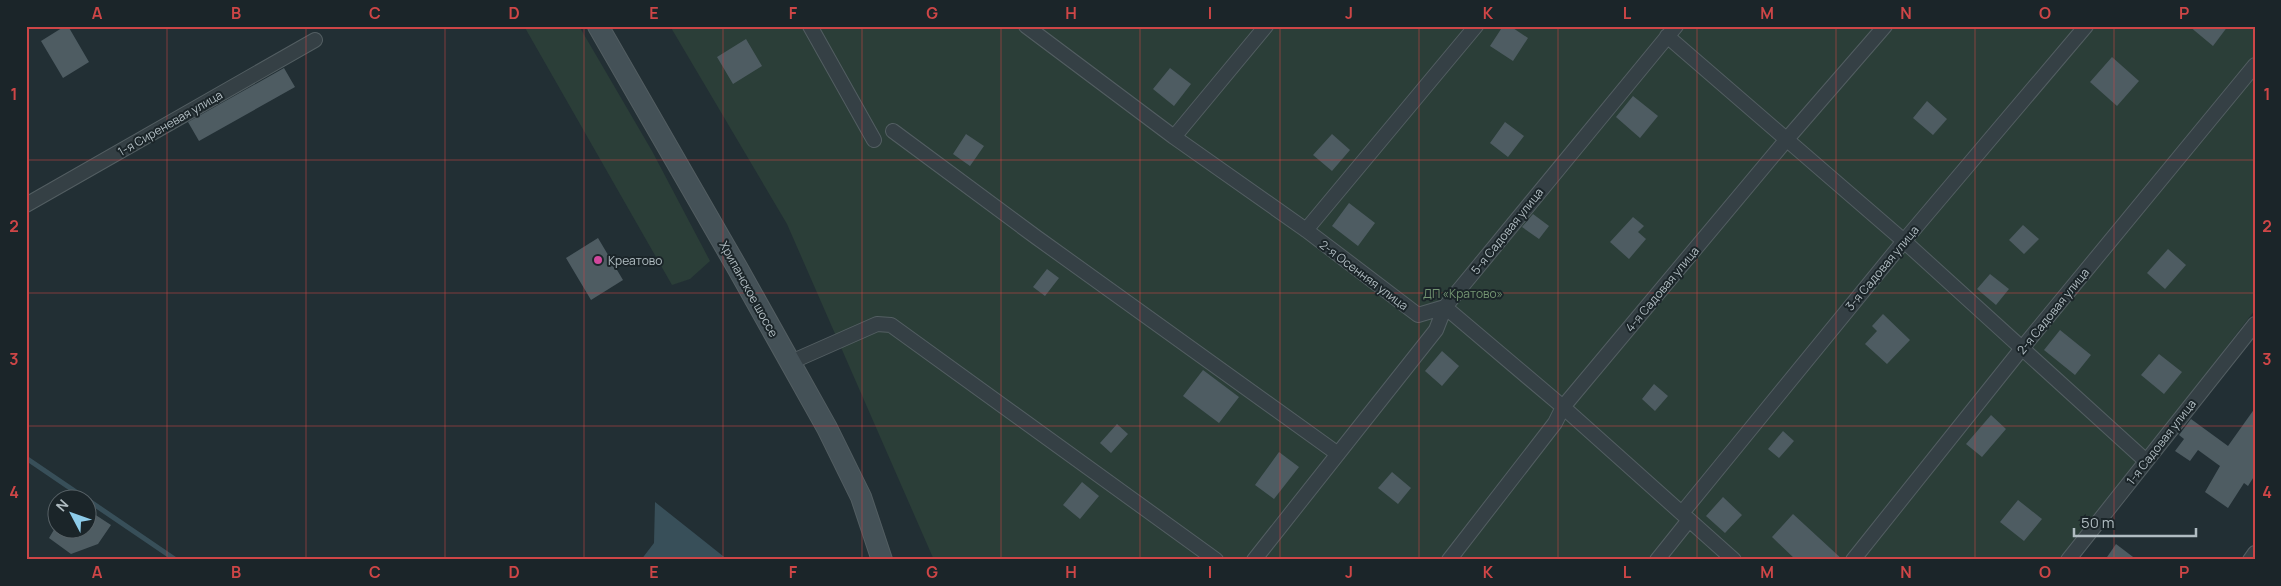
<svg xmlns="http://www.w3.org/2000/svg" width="2281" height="586" font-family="Manrope,sans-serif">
  <rect width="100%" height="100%" fill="#222f34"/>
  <path fill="#2b3e38" d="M524,26H579L652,151L710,261L690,279L672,285Z
    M670,26H2255V310L2063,560H934L787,224Z"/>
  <path fill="#384f59" d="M655,502L728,560H641L654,543Z"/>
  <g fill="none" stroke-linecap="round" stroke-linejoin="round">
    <path stroke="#384f59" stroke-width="5" d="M26,458L176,560"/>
  </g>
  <path fill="#4e5c62" d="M65,26H68L89,62L63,78L41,41Z
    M1503,26H1510L1528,38L1513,61L1490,46Z
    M2189,26H2228L2213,46Z
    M746,39L762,66L733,84L717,57Z
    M2112,57L2139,81L2117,106L2090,82Z
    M284,68L295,87L199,141L188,122Z
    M1170,68L1191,84L1174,106L1153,89Z
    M1633,96L1658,116L1640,138L1616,117Z
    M1927,101L1947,119L1933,135L1913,118Z
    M1505,122L1524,136L1508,157L1490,143Z
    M966,134L984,146L970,166L953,154Z
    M1332,134L1350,150L1332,171L1313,155Z
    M1349,203L1375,223L1358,246L1332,226Z
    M1533,214L1549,226L1539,239L1522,227Z
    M1633,217L1644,226L1638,232L1646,239L1629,259L1610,242Z
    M2023,225L2039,239L2024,254L2009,240Z
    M598,238L623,280L591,300L566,258Z
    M2168,249L2186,265L2165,289L2147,273Z
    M1047,269L1059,278L1045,296L1033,287Z
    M1990,274L2009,289L1996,305L1977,289Z
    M1883,314L1910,340L1887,364L1865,344L1877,331L1872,326Z
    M2060,330L2091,355L2075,375L2044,350Z
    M1442,351L1459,366L1442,386L1425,371Z
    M2159,354L2182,372L2164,394L2141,375Z
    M1203,370L1239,397L1219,423L1183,396Z
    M1654,384L1668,396L1655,411L1642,399Z
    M2255,408V475L2248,486L2244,483L2228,508L2205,492L2220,466L2198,450L2190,461L2175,451L2184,439L2179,435L2191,419L2228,446Z
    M1991,415L2006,429L1982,457L1966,444Z
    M1117,424L1128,434L1111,453L1100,443Z
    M1783,431L1794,441L1779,458L1768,449Z
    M1279,452L1299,467L1274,499L1255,485Z
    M1392,472L1411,488L1398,504L1378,488Z
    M1082,482L1099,496L1080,519L1063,505Z
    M1723,497L1742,515L1725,533L1706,516Z
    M2018,500L2042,519L2024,541L2000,522Z
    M88,510L111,525L98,544L71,554L49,538L55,528H88Z
    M1793,514L1843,560H1796L1772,537Z
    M2116,544L2137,560H2105Z"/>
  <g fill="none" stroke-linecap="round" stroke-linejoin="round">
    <g stroke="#535e62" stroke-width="16">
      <path id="minor" d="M810,26L874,140
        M1026,26L1174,137L1306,230L1418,315L1445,307L1563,407L1734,560
        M1667,36L1904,241L2146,461
        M893,131L1036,237L1338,454
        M1174,137L1266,26
        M26,205L315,40
        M1306,230L1476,26
        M791,362L877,324L891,325L1216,560
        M1682,513L1904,241L2086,26
        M1254,560L1436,330L1445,307L1676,26
        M1449,560L1555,423L1563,407L1787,139L1885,26
        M1657,560L1689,520
        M1853,560L2023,347L2255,65
        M2068,560L2255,324
        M2250,560L2255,553"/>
    </g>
    <g stroke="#535e62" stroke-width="22">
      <path id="secondary" d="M598,26L738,269L827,428L861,497L882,560"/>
    </g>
    <use href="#minor" stroke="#354045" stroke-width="14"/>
    <use href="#secondary" stroke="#445157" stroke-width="20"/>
  </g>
  <path fill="none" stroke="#ce4647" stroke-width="1" stroke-opacity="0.55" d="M167,26V560M306,26V560M445,26V560M584,26V560M723,26V560M862,26V560M1001,26V560M1140,26V560M1280,26V560M1419,26V560M1558,26V560M1697,26V560M1836,26V560M1975,26V560M2114,26V560M26,160H2255M26,293H2255M26,426H2255"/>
  <circle fill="#d1479c" stroke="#1b2529" stroke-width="2" cx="598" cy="260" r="5"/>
  <g text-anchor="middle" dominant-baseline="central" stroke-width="4" stroke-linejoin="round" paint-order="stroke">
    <g font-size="12" fill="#b0bcc1" stroke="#1b2529">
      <text transform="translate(170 123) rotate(-30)">1-я Сиреневая улица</text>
      <text transform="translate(1507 231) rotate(-51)">5-я Садовая улица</text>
      <text transform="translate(1882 268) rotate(-50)">3-я Садовая улица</text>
      <text transform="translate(1364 275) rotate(37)">2-я Осенняя улица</text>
      <text transform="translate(749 289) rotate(61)">Хрипанское шоссе</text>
      <text transform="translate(1662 289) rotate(-50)">4-я Садовая улица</text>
      <text transform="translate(2053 311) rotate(-51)">2-я Садовая улица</text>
      <text transform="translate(2161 442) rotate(-52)">1-я Садовая улица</text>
    </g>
    <g font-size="12" fill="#b0bcc1" stroke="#1b2529" text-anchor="start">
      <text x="608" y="260">Креатово</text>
    </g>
    <g font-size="12" fill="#749572" stroke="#1b2529">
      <text x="1463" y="293">ДП «Кратово»</text>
    </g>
  </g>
  <rect width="2281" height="586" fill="none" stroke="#1b2529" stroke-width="55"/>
  <g transform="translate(72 514) rotate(311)"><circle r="24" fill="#1b2529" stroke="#576166"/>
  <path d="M0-4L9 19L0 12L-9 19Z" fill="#8dcbe9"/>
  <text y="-8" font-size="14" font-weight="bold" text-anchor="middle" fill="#b0bcc1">N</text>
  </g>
  <path d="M2074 528v8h122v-8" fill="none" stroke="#b0bcc1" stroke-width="2.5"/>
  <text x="2081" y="528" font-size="15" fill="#b0bcc1" stroke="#1b2529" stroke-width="4" paint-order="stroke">50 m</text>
  <rect x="28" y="28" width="2226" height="530" fill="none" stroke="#ce4647" stroke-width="2"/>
  <g font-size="16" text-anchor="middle" font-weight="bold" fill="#ce4647">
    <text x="97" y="19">A</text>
    <text x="236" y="19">B</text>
    <text x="375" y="19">C</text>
    <text x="514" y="19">D</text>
    <text x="654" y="19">E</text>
    <text x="793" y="19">F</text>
    <text x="932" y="19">G</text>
    <text x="1071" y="19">H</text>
    <text x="1210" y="19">I</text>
    <text x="1349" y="19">J</text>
    <text x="1488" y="19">K</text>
    <text x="1627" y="19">L</text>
    <text x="1767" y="19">M</text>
    <text x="1906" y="19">N</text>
    <text x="2045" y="19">O</text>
    <text x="2184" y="19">P</text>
    <text x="14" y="100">1</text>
    <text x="2267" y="100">1</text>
    <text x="14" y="232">2</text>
    <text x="2267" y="232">2</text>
    <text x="14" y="365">3</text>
    <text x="2267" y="365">3</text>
    <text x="14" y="498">4</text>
    <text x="2267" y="498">4</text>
    <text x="97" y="578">A</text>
    <text x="236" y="578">B</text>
    <text x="375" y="578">C</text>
    <text x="514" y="578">D</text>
    <text x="654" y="578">E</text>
    <text x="793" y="578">F</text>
    <text x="932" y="578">G</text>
    <text x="1071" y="578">H</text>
    <text x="1210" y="578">I</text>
    <text x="1349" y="578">J</text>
    <text x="1488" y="578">K</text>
    <text x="1627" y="578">L</text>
    <text x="1767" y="578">M</text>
    <text x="1906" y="578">N</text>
    <text x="2045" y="578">O</text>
    <text x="2184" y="578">P</text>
  </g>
</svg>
